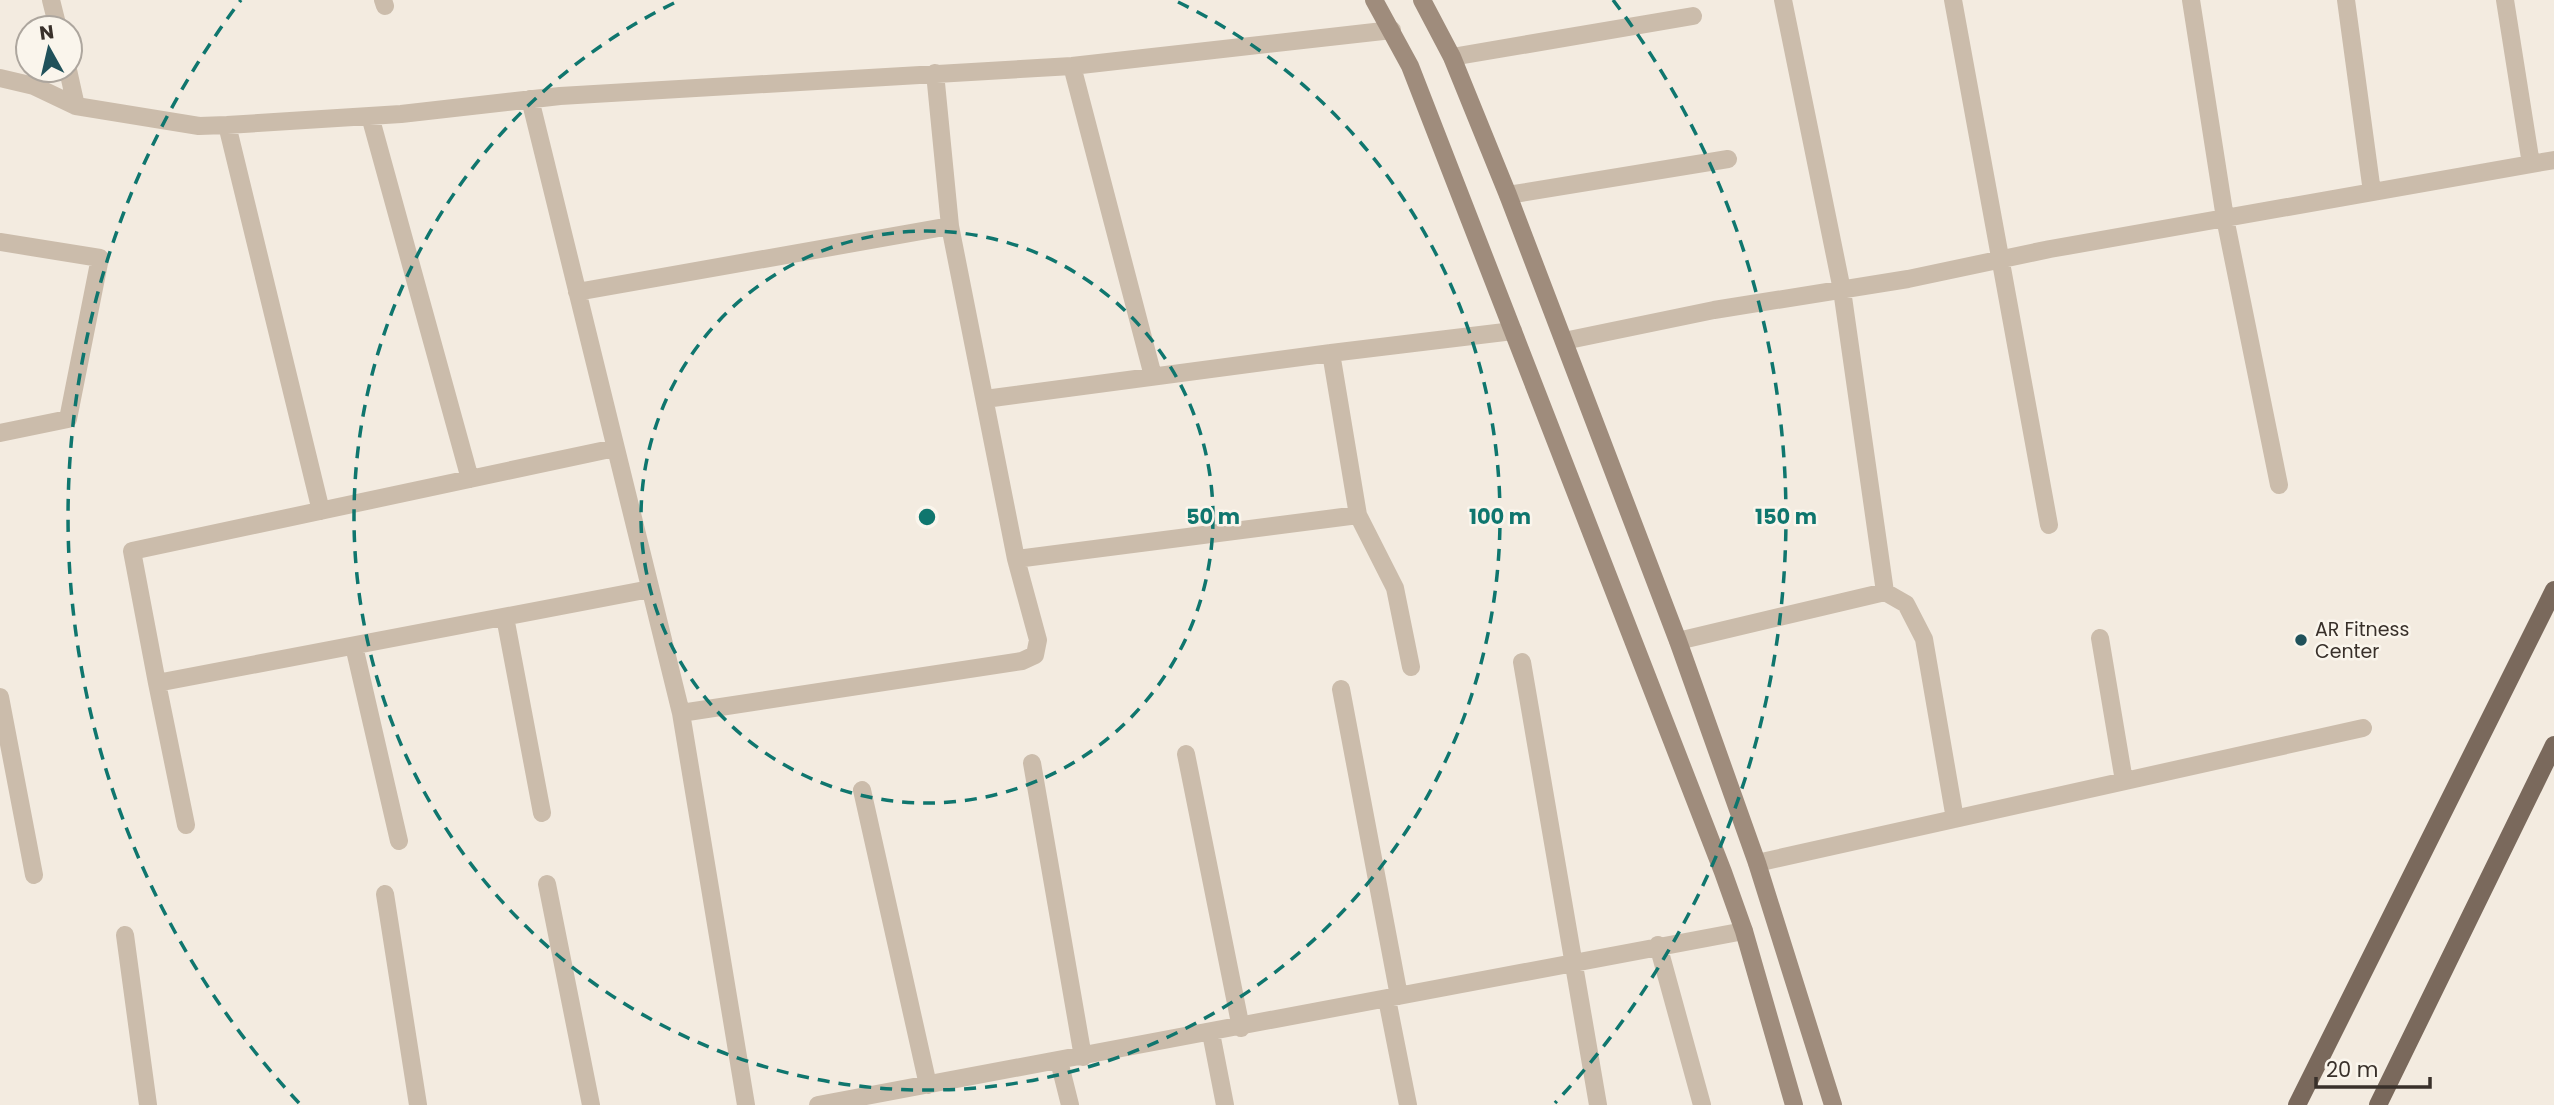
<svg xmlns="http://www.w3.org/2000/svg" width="2554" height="1105" font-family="Poppins,sans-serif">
  <rect width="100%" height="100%" fill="#f3ebe0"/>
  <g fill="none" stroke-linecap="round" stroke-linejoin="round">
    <path stroke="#cbbcab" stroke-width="18" d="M51,0L58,28
      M383,0L385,6
      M1953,0L2049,525
      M2191,0L2225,218L2279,485
      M2346,0L2372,192
      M2505,0L2531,164
      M1452,57L1693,16
      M1072,66L1153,376
      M68,70L76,106L199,126L227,125L401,114L560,96L1072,66L1392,30
      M0,78L34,86L76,106
      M530,99L681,713
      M370,116L470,479
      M227,125L321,511
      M1508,195L1728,159
      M0,242L100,258L68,419L0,433
      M577,292L950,226
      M1564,341L1714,310L1908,279L2050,249L2554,160
      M985,399L1331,353
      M615,448L132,551L157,683L650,589
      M1358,515L1395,588L1411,667
      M1016,559L1358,515L1331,353L1513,331
      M1885,592L1906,604L1924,639L1955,819
      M505,617L542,813
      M2100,638L2124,781
      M1678,641L1885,592L1842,290L1783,0
      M354,646L399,841
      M1522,662L1598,1105
      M157,683L186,825
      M1341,689L1399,996
      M0,697L34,875
      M1186,754L1241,1028
      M1032,763L1083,1057
      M862,790L928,1085
      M1757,863L2363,728
      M547,884L591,1105
      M385,894L418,1105
      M125,935L148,1105
      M1658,945L1702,1105
      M1387,999L1408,1105
      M1211,1033L1225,1105
      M1059,1061L1070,1105
      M746,1105L681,713L1022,661L1035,655L1038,640L1016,559L950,226L935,73
      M818,1105L1744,931"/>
    <path stroke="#9f8c7c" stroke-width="18" d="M1374,0L1410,66L1723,872L1744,931L1794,1105
      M1422,0L1452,57L1508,195L1678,641L1757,863L1833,1105"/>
    <path stroke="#7a695c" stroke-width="18" d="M2297,1105L2554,590
      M2378,1105L2554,745"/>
  </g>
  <g fill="none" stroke="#0f766e" stroke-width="3.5" stroke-dasharray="12 9">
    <circle cx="927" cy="517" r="286"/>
    <path d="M1178 2A573 573 0 1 1 676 2"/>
    <path d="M299 1103A859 859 0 0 1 241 0M1613 0A859 859 0 0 1 1555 1103"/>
  </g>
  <circle fill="#20515a" stroke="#faf5ec" stroke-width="2.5" cx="2301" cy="640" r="7"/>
  <g text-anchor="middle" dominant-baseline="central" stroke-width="5" stroke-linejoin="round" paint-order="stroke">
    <g font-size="19" fill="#39302a" stroke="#faf5ec" text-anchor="start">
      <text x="2315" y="629">AR Fitness<tspan x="2315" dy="22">Center</tspan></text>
    </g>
  </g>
  <circle cx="927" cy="517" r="10" fill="#0f766e" stroke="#faf5ec" stroke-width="3.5"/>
  <g font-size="21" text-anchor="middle" font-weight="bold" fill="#0f766e" stroke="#faf5ec" stroke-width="5" stroke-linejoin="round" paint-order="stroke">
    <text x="1213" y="524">50 m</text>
    <text x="1500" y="524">100 m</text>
    <text x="1786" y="524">150 m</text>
  </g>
  <g transform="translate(49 49) rotate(352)"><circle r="33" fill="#faf5ec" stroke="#ada69e" stroke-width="2"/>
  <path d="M0-5L12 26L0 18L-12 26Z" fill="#20515a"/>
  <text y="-10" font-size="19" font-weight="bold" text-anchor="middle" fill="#39302a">N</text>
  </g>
  <path d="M2316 1077v10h114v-10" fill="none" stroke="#39302a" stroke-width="3.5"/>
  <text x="2326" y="1077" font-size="21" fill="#39302a" stroke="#faf5ec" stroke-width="5" paint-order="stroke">20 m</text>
</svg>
